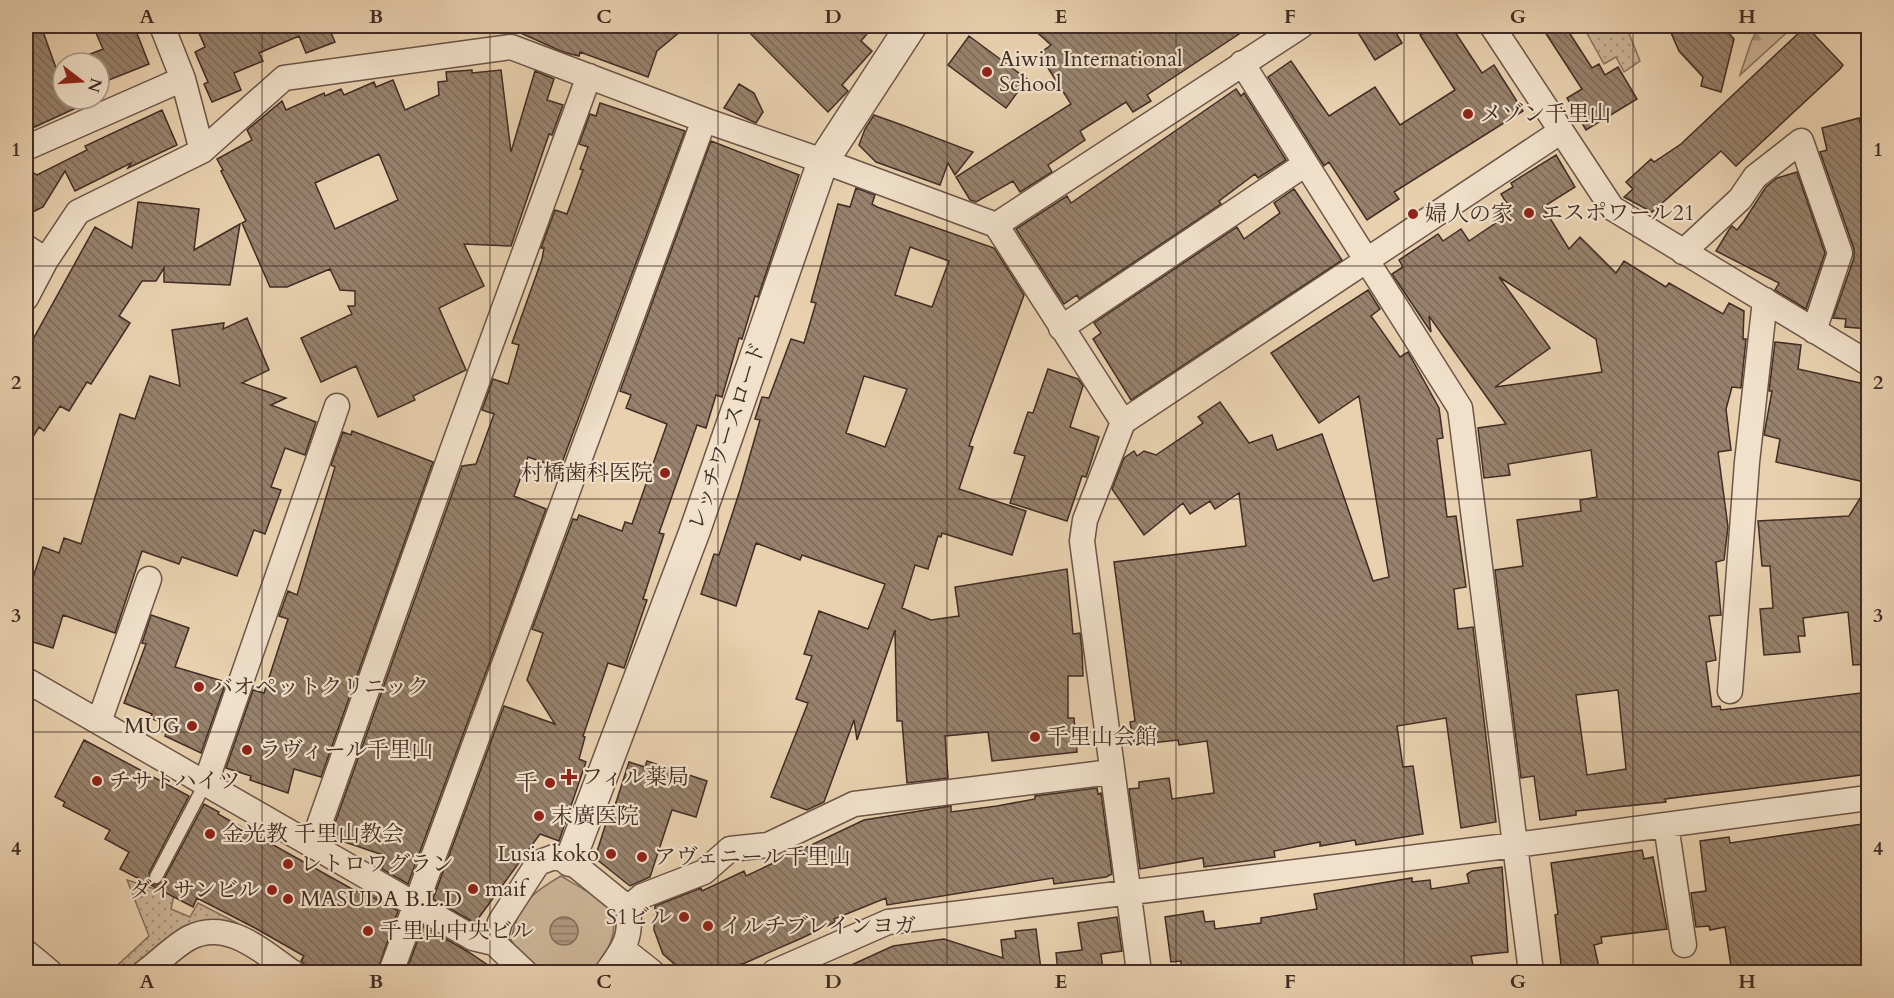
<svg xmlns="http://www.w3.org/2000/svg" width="1894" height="998" font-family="Cardo,'Noto Serif JP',serif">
  <defs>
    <pattern id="grass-dots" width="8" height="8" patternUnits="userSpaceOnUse" patternTransform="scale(1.5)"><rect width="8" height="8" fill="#ccb598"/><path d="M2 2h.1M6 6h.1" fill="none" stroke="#a7937c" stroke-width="1.8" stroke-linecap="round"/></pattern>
    <pattern id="forest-firs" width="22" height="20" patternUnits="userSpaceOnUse" patternTransform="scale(1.5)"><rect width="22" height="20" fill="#ccb598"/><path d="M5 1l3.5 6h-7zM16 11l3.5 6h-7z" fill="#a7937c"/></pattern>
    <pattern id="water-rules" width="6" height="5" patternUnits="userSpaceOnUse" patternTransform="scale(1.5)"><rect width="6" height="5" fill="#b09980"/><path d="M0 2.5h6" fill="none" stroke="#917d69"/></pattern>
    <pattern id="building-back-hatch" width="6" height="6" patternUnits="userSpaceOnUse" patternTransform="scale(1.5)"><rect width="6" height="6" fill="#98826d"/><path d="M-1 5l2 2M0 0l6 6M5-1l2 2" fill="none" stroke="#7e6b59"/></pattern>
  </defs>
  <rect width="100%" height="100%" fill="#e9d1af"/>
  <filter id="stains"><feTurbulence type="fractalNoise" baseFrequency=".00333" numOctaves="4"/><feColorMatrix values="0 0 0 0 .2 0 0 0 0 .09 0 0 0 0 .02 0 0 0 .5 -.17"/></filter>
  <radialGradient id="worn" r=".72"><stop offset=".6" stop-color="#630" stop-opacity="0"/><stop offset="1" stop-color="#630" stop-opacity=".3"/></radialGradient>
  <path fill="url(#grass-dots)" stroke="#86705e" stroke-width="1.5" d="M1570,26H1626L1640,61L1624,72L1616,57L1604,64L1584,28L1575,33Z
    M127,880L174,895L171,909L190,917L198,903L239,924L223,921L133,972H110L149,936Z"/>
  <path fill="url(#forest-firs)" stroke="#86705e" stroke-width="1.5" d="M1759,26H1794L1740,75L1751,42Z"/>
  <path fill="#ccb598" stroke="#86705e" stroke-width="1.5" d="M561,876C572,883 602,898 609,908C622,927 606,959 591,972C552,972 534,977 511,940C518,904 530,894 561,876Z"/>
  <path fill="url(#water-rules)" stroke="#846d5c" stroke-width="1.5" d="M550 931a14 14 0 1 1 28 0a14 14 0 1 1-28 0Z"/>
  <path fill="url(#building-back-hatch)" stroke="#412c25" stroke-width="1.5" fill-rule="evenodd" d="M26,26H41L56,68L63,65V99H75L78,107L26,131Z
    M93,26H134L149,64L99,84V63H68L103,49Z
    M196,26H328L335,42L306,53L299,36L259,53L263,61L234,73L241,90L212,102L204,84L208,82L195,52L205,47Z
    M505,26H687L657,51L648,77L580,52L579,56L563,52Z
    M743,26H856L867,34L861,41L872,51L842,85L848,91L828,112Z
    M1030,26H1251L1147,95L1151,101L1133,112L1126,102L1080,131L1085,140L1048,165L1052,172L1020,192L1013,181L976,202L970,200L956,177L1071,104L1039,54L1051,45Z
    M1354,26H1392L1402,43L1375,60Z
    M1435,26H1451L1482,73L1494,65L1523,111L1394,192L1399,199L1367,220L1329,162L1324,166L1268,77L1291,61L1329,116L1375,87L1400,125L1455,90L1420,35Z
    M1541,26H1565L1592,68L1599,64L1605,75L1618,67L1637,99L1586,130L1567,98L1582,89Z
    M1668,26H1722L1734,39L1721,92L1701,86L1703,77L1679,51Z
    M1806,26L1843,65L1840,69L1736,166L1721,151L1652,212L1624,197L1633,189L1626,182L1651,159L1654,162L1681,144Z
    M969,36L1027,79L1006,108L948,65Z
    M472,70V73L501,70L511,152L535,71L554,79L547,100L563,105L552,135L549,134L511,246L464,244L484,286L439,308L466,370L413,396L415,400L378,417L356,366L321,382L301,338L352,314L348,306H355V291L340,290L330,269L287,287H270L242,223L246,221L221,171L223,170L217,159L252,140L247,130L282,101L286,110L324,93L325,96L341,89L344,95L374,82L376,87L393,80L405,110L439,95L438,82L447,81L446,72ZM379,154L398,200L335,229L315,183Z
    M739,84L754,93L763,112L756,123L724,108Z
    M1236,89L1241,96L1244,93L1286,160L1258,178L1255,174L1219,201L1221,204L1079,299L1077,295L1064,304L1016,229L1067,196L1071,203Z
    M600,103L685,131L560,468L528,457L514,496L546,509L408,884L382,869L386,856L330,837L462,466L476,464L494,414L482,410L493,379L508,384L519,345L512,343L542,259L544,248H541L555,210L567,214L583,170L580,169L588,147L579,144L590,114L596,116Z
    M162,110L177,145L128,168L131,163L75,191L65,171L43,207L26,215V169L37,175L87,150L85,146Z
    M874,115L902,125L973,152L955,175L948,163L940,185L876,162L859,145L865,129Z
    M1859,118L1869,155V329L1845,327L1846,319L1833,318L1854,258V249L1820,152L1827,150L1822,128Z
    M711,141L799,175L758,297L755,296L742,339L739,338L722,397L716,395L706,428L697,425L659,533L664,534L643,599L647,600L624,668L608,663L583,736L585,737L579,759L586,762L559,841L540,834L475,923L433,899L504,706L555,724L527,680L543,633L532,629L573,519L577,520L579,515L622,531L625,522L632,524L667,424L626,408L631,395L620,391Z
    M1556,155L1575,187L1543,207L1569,249L1580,237L1616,273L1624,261L1666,287L1669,283L1723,314L1729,303L1744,311L1743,339H1746L1741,388L1732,387L1726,409L1731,450L1718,452L1728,527L1724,560L1716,562L1721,615L1709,616L1716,660L1706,662L1712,707L1720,706L1721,710L1869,692V774L1665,799L1666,802L1576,811V815L1540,820L1534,776L1521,778L1495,570L1523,566L1517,520L1581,511L1580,500L1597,497L1591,450L1508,464L1510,475L1484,478L1478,428L1506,424L1429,316L1431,332L1392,274L1403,267L1399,260L1438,234L1443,241L1461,229L1469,241L1512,212L1501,194L1513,187L1511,183ZM1499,277L1596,339L1602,372L1495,387L1550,348ZM1618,690L1626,769L1587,775L1576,695Z
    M1797,172L1825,253L1806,309L1775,290L1779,283L1716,251L1730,228L1732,226L1737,230L1744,221L1766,187L1777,178Z
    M856,188L875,195L872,204L877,207L994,248L1024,295L969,446L973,447L959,489L1026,511L1012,555L942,533L941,537L938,536L928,569L915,565L902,608L931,620L959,616L955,587L1067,569L1073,634L1080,633L1082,650L1083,676H1068V718H1074L1077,752L992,761L988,732L945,736L948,778L907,783L902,721H897L895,630L857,740L854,720L824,802L807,810L771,797L808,703L796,699L812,656L804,654L819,611L868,629L885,584L802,555L800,560L756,543L736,606L701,594L714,554L719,555L740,490L760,420L755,419L762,397L769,398L791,339L804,343L816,303L811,302L838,204L850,207ZM910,247L949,261L932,307L895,295ZM864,376L907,389L885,447L846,433Z
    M1294,189L1342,260L1131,400L1093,339L1101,333L1094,323L1237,227L1244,239L1280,213L1274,203Z
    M138,202L199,209L194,250L240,224L230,285L164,282V268L156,281H142L119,316L130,323L91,384L87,382L69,411L60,406L44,431L39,427L26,448V352L95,227L132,248Z
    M1368,290L1380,309L1371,316L1400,357L1408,352L1439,408L1443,438L1437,439L1447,517L1456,516L1466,587L1454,589L1458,629L1473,627L1496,822L1461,828L1446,718L1397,726L1403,767L1413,766L1423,834L1356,845L1355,840L1320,846V842L1274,851L1275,857L1204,867L1203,858L1140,869L1129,789L1139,788V782L1169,778L1172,799L1214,793L1207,741L1179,745L1178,740L1134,745L1130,722L1135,721L1114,562L1246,546L1239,493L1215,509L1210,501L1190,514L1183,503L1144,535L1112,489L1124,458L1134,451L1137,456L1144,451L1156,455L1203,423L1198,417L1220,402L1249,443L1272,435L1277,450L1322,434L1373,581L1389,577L1359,396L1319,423L1271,353Z
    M247,318L269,370L242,383L286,398L271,405L316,422L305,455L285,448L271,487L281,490L265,534L254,530L237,576L182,557L179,564L142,551L115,633L63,615L53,648L26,640V599L43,547L59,553L64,538L81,544L120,414L135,419L150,376L180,386L172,330L224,323L223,329Z
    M1775,342L1801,345L1798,369L1865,384L1863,389L1869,390V483L1776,462L1780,439L1764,435L1772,391H1769Z
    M1048,369L1078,379L1083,386L1070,427L1099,437L1086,477L1082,476L1067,521L1010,503L1025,456L1014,453L1028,412L1033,413Z
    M352,431L433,462L321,777L294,769L288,793L250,780L251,776L226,768L253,690L264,693L288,619L279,616L288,591L297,595L335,467L331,465L343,432L351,435Z
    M1869,484V664L1853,665L1848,612L1803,618L1805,636H1798L1800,652L1764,655L1760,609L1773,608L1770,566H1762L1758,521L1849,516Z
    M151,615L189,628L175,667L226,682L201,753L165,736L168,725L150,718L152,714L124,703L146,644L142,643Z
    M84,740L189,796L149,873L152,884L157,885L163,881L204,804L219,812L218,814L361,894L370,898L371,896L398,911L377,972H312L301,961L304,956L255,928L197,898L193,907L120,869L129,852L105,839L110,830L63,806L65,802L55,797Z
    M647,761L707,781L696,817L672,810L650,877L630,886L595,858L607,820L610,821L629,762L645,767Z
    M1097,788L1098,794L1101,793L1112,874L1106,877L1054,884L1053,878L887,905L886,898L834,919L835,922L802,938L745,963L713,972H688L680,969L663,954L654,930L655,906L701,888L702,891L744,871L746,876L864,820L951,806V812L997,806L1035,799V796Z
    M1869,823V972H1732L1725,927L1710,930L1709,926L1696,927L1691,893L1706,891L1700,841L1729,837L1730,843Z
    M1642,850L1644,859L1653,857L1667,929L1601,937L1602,943L1594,945L1600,972H1562L1555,915L1558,914L1551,863Z
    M1502,867L1508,952L1471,956L1473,965L1451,968V964L1397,972H1384L1383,967L1337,972H1181V961L1171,962L1165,917L1203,911L1205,922L1214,921L1215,929L1261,923V918L1317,909L1314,894L1412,878V882L1430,880L1431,889L1469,883L1467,874L1472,871Z
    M1117,917L1122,951L1101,954L1103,970L1058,972L1056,953L1082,950L1078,923Z
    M423,926L467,951L498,972H406Z
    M1036,929L1041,970L1033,972H836L893,946L944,939L1003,958L1001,940L1016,938L1015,931Z"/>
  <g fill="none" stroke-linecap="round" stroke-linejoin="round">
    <g stroke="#6b5548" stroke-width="15">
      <path id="service" d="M156,877L206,782"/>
    </g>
    <g stroke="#6b5548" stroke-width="27">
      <path id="minor" d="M162,26L183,79L202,151
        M1492,26L1612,208L1868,363
        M1242,63L1460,408L1531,972
        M26,148L183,79
        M996,225L1301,26
        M26,247L46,260
        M1683,252L1740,199L1755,177L1801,141L1840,253L1814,331
        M26,298L46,260L78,212L202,151L284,78L511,47L704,120L823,161L996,225L1123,422
        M1061,328L1304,165
        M26,680L473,938L494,943
        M1730,691L1747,462L1765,300
        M99,722L149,579
        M206,782L337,406
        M1666,825L1684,945
        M312,845L454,445L589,76
        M628,908L642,896L704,872L730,849L768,845L854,804L1111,772
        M623,949L652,972
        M26,952L50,972
        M145,972C159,962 174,946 189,938C227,918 263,952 292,972
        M391,972L704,120
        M525,972L494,943L500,922L538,863L554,857L570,861L628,908C632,938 624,948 607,972
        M774,972L888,922L1515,845L1868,798
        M1139,972L1082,541L1085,520L1123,422L1560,132"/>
    </g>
    <g stroke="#6b5548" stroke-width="33">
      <path id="tertiary" d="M570,861L694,533L823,161L911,26"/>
    </g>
    <use href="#service" stroke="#f1e1cb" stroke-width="12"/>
    <use href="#minor" stroke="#f1e1cb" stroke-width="24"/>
    <use href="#tertiary" stroke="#f1e1cb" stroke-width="30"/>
  </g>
  <path fill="none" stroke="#412c25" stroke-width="1.5" stroke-opacity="0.55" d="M262,26V972M490,26V972M718,26V972M947,26V972M1176,26V972M1404,26V972M1633,26V972M26,266H1868M26,499H1868M26,732H1868"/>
  <g fill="#8f2418" stroke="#f1e1cb" stroke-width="2">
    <circle cx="987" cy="72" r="6"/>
    <circle cx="1468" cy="114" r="6"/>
    <circle cx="1529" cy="213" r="6"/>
    <circle cx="1413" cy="214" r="6"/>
    <circle cx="665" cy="473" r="6"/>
    <circle cx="199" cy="687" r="6"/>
    <circle cx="192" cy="726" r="6"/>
    <circle cx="1035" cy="737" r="6"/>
    <circle cx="247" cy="750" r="6"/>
    <path d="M566 768h6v6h6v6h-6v6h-6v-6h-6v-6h6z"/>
    <circle cx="97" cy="781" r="6"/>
    <circle cx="550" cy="783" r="6"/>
    <circle cx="539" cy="816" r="6"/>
    <circle cx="210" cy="834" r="6"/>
    <circle cx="611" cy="854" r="6"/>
    <circle cx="642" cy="857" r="6"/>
    <circle cx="288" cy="864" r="6"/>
    <circle cx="473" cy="889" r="6"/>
    <circle cx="272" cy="890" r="6"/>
    <circle cx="288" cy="899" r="6"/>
    <circle cx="684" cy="917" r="6"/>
    <circle cx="708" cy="926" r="6"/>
    <circle cx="368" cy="931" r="6"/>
  </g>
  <g text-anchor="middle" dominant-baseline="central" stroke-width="4.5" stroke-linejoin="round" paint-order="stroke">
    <g font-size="22" fill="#412c25" stroke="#f1e1cb" text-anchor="start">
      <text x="999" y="59">Aiwin International<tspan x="999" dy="25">School</tspan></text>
      <text x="1480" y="114">メゾン千里山</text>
      <text x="1541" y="213">エスポワール21</text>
      <text x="1425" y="214">婦人の家</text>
      <text x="653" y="473" text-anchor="end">村橋歯科医院</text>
      <text x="211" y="687">バオペットクリニック</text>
      <text x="180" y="726" text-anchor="end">MUG</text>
      <text x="1047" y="737">千里山会館</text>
      <text x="259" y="750">ラヴィール千里山</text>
      <text x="581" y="777">フィル薬局</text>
      <text x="109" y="781">チサトハイツ</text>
      <text x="538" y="783" text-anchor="end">千</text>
      <text x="551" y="816">末廣医院</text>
      <text x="222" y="834">金光教 千里山教会</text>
      <text x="599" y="854" text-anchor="end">Lusia koko</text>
      <text x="654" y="857">アヴェニール千里山</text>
      <text x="300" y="864">レトロワグラン</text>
      <text x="485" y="889">maif</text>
      <text x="260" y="890" text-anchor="end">ダイサンビル</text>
      <text x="300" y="899">MASUDA B.L.D</text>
      <text x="672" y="917" text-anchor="end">S1ビル</text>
      <text x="720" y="926">イルチブレインヨガ</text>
      <text x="380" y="931">千里山中央ビル</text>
    </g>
    <g font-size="22" fill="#412c25" stroke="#f1e1cb">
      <text transform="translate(727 436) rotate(-71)">レッチワースロード</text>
    </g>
  </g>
  <rect width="1894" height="998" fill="none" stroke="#e9d1af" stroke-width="66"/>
  <g transform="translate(81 81) rotate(107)"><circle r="28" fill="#f1e1cb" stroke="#ab9989" stroke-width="1.5"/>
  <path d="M0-4.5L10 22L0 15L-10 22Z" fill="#8f2418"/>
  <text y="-9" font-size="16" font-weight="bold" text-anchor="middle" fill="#412c25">N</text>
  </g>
  <rect x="33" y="33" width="1828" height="932" fill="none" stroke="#412c25" stroke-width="2"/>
  <g font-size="20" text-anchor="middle" font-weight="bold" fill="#412c25">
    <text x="147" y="23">A</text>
    <text x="376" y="23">B</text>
    <text x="604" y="23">C</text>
    <text x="833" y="23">D</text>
    <text x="1061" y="23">E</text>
    <text x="1290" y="23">F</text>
    <text x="1518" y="23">G</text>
    <text x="1747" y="23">H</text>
    <text x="16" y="156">1</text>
    <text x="1878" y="156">1</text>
    <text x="16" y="389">2</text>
    <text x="1878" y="389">2</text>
    <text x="16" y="622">3</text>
    <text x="1878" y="622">3</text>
    <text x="16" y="855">4</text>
    <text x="1878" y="855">4</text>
    <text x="147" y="988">A</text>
    <text x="376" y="988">B</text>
    <text x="604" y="988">C</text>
    <text x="833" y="988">D</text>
    <text x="1061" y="988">E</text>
    <text x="1290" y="988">F</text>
    <text x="1518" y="988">G</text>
    <text x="1747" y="988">H</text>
  </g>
  <rect width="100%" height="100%" filter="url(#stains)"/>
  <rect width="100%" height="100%" fill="url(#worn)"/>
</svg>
